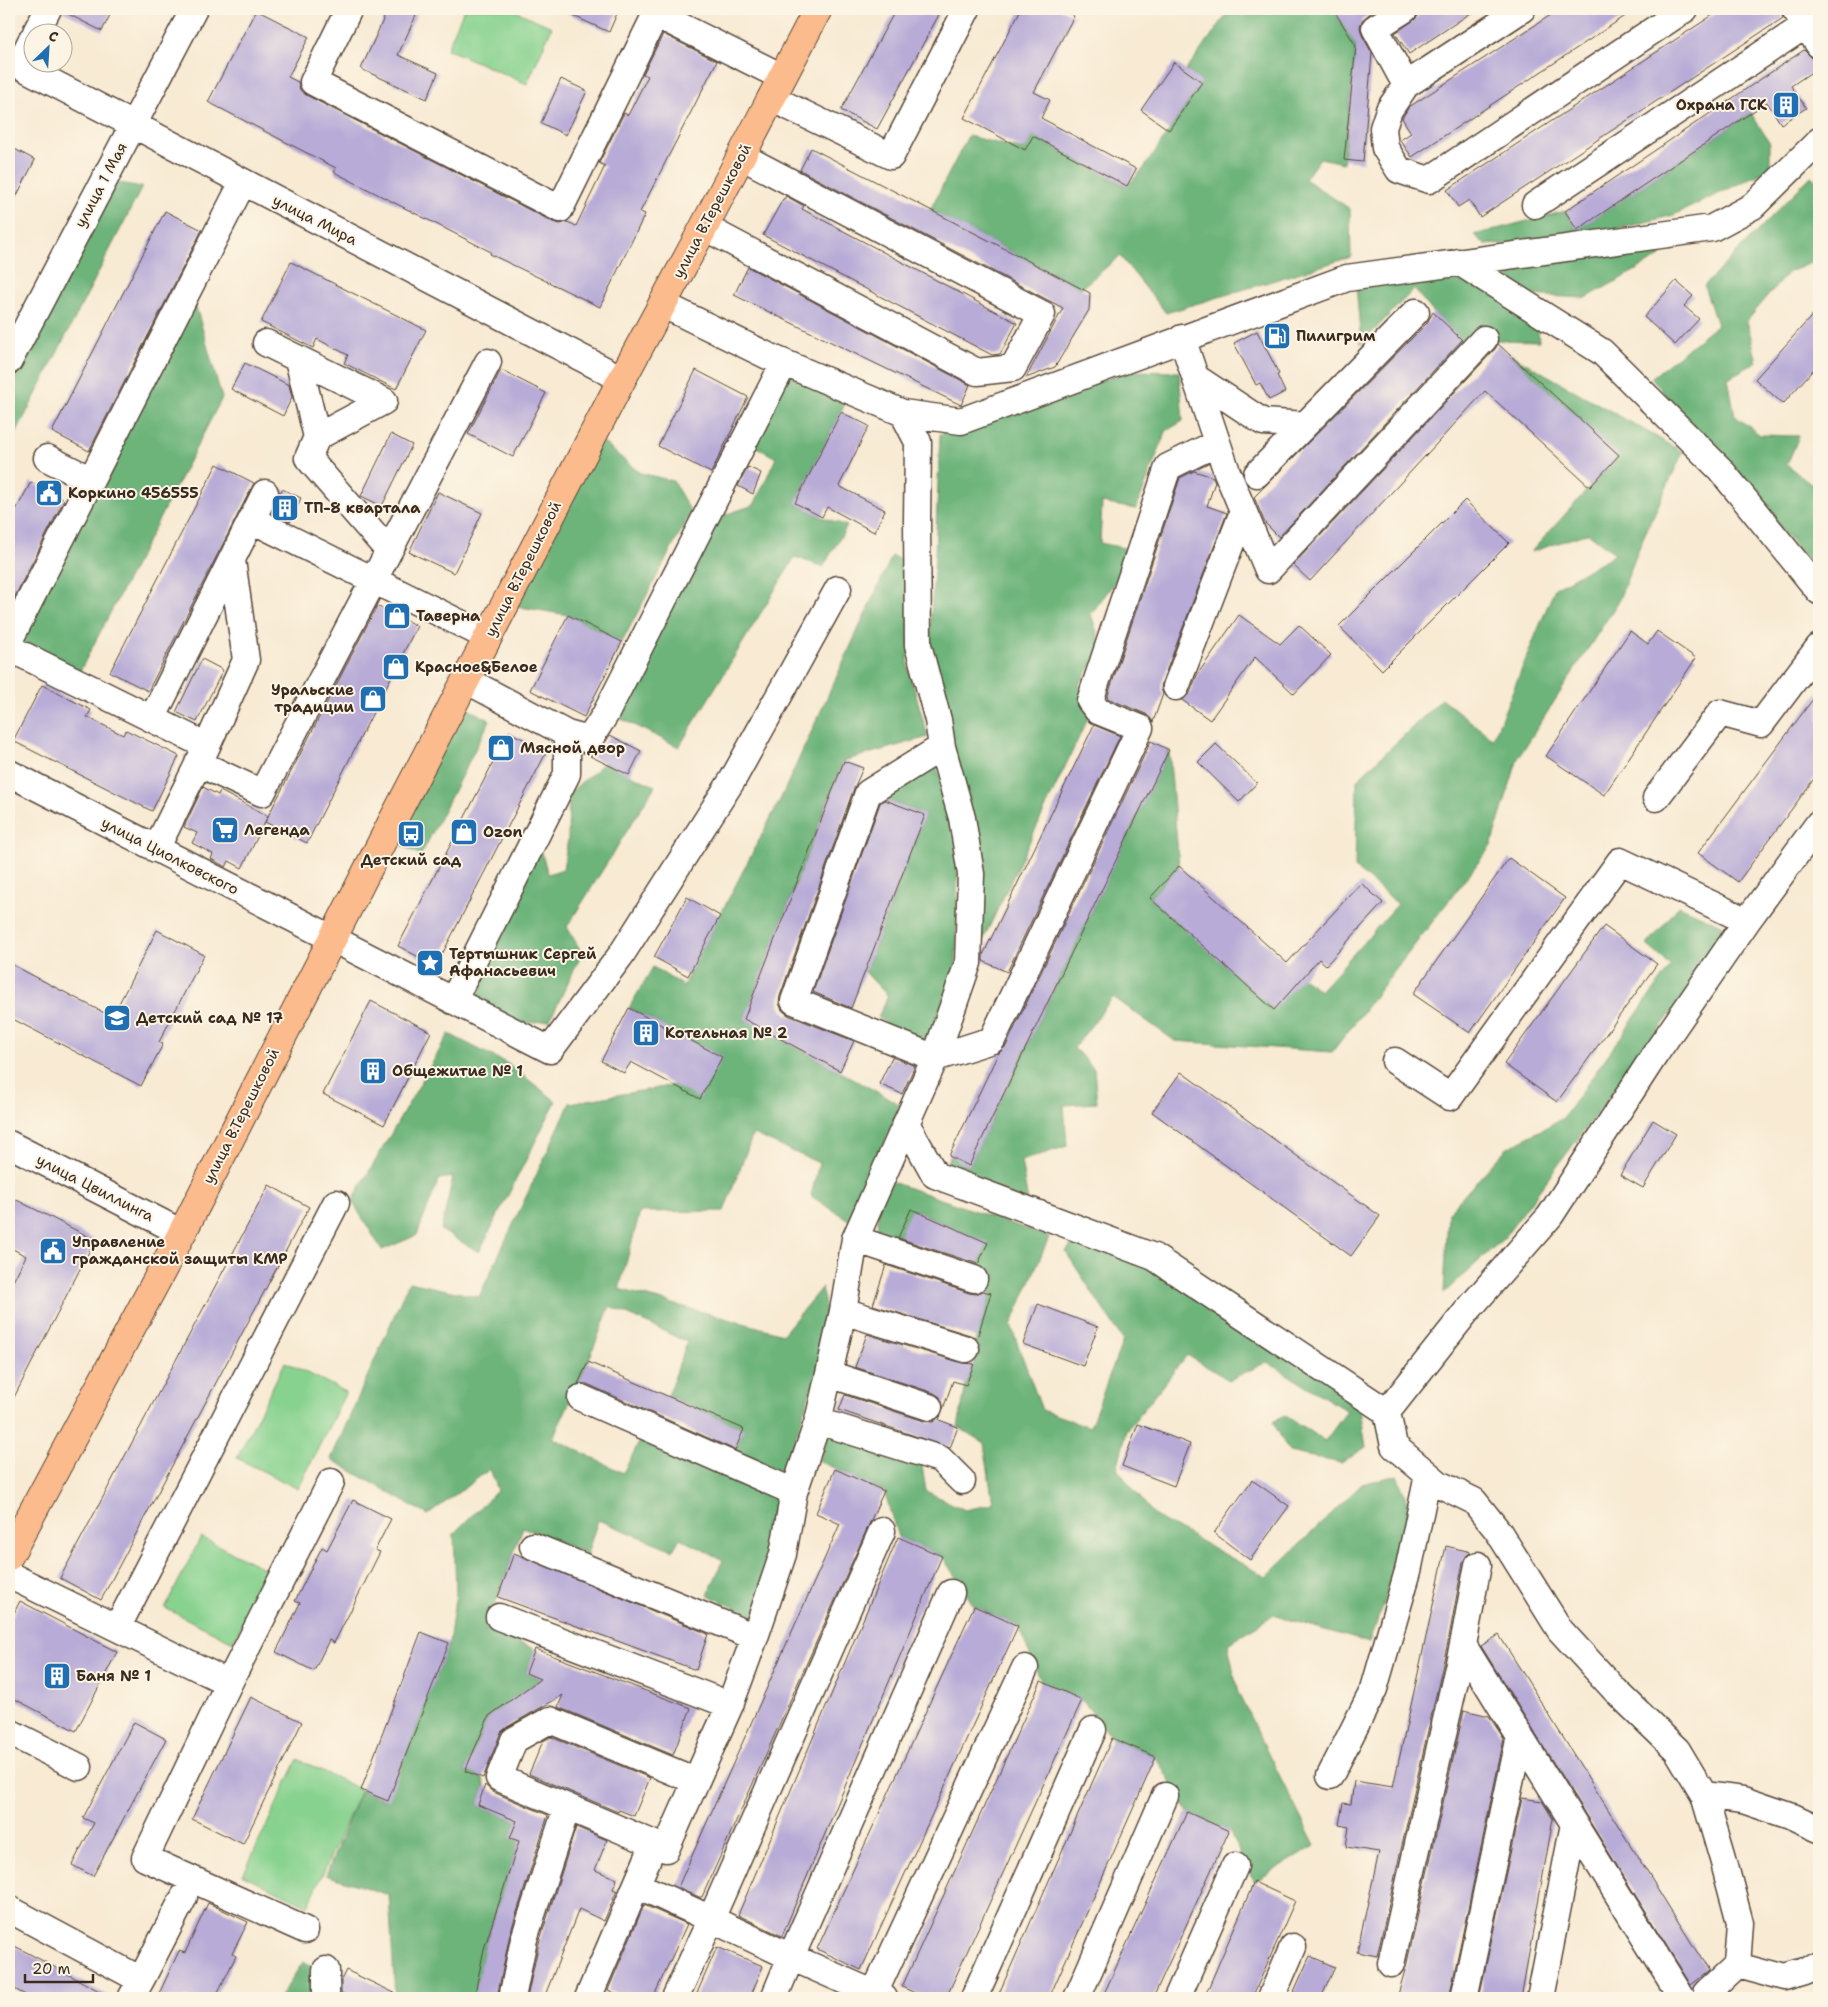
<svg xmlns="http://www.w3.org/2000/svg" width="1828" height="2007" font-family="'Shantell Sans',sans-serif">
  <rect width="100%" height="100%" fill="#fcf5e5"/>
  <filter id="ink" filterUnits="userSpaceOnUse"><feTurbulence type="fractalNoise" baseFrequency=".02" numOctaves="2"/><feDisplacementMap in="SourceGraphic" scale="10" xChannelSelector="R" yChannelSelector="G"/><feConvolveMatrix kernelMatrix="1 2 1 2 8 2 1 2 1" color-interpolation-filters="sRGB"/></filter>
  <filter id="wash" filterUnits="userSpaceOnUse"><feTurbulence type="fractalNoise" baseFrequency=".0096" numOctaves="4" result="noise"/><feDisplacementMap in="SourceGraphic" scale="20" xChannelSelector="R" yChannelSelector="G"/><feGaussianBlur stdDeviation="1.12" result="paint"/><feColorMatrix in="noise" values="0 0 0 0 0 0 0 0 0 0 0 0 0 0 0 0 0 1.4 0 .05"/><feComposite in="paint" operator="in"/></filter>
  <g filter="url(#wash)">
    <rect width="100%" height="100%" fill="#f8ead3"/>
    <path fill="#87d28f" stroke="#617e56" d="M464,9H511L552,27L527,84L447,49Z
      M285,1362L346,1392L298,1489L237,1458Z
      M201,1537L269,1571L233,1642L165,1608Z
      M298,1759L361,1790L308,1906L243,1875Z"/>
    <path fill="#6db47a" stroke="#546f4c" d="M1231,9H1342L1336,13L1356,46L1343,163L1320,158L1305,179L1350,209L1351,257L1166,313L1120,256L1081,288L930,210L968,136L1025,150L1033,136L1127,186L1144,168L1202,82L1186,70Z
      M1751,113L1770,143V169L1674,215L1577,239L1486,245L1474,235L1565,211L1577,230Z
      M1811,176L1819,183V260L1788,272L1747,321L1757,362L1728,378L1735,416L1760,435L1799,436L1787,465L1813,486L1819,482V523L1810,534L1819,542V546L1810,563L1651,378L1717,325L1704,286Z
      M114,182L142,187L9,447V390Z
      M1659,245L1661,256L1586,298L1527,295L1500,269Z
      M1444,275L1498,295L1537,322L1539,341L1494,340L1466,344L1433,312L1414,289L1361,344L1356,284Z
      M193,296L222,398L80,671L16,643Z
      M1508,353L1683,452L1643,538L1618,602L1518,758L1491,846L1332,1052L1175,1041L1113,997L1074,1048L1094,1069L1097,1103L1064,1105L1067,1146L1021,1161L1028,1202L945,1171L949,1156L969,1166L1169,750L1179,866L1150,898L1273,1009L1302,977L1320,991L1398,904L1355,868L1357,780L1442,699L1493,739L1555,588L1616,554L1588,533L1531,552L1619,455Z
      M1130,371L1179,372L1183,421L1166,431L1136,509L1102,503L1100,543L1138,551L1091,614L1102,649L1079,685L1089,716L976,955L929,644L935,557L940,434Z
      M787,372L848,398L795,503L822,517L847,526L823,567L795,557L679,747L613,715L712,519L754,505L776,458L753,445Z
      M600,440L640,473L673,481L691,512L622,642L568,615L514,606Z
      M892,556L910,564L908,667L928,737L843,761L744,1019L901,1105L850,1221L811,1196L819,1163L753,1134L724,1211L640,1212L619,1289L783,1334L822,1287L829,1335L784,1473L734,1453L744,1429L668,1396L687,1342L610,1306L588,1362L553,1438L623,1473L643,1435L778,1494L783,1519L755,1617L708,1595L723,1560L680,1538L673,1550L598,1520L587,1554L523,1527L486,1630L535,1649L526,1673L540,1679L489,1716L465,1771L483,1778L485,1785L478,1805L517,1821L511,1838L519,1841L484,1949L475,1998H395L389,1895L326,1875L361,1790L387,1801L449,1643L456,1593L454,1533L498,1490L490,1469L428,1515L331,1459L409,1282L479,1297L570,1103L675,1085L722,1057L629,1008L653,967L683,986L780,800Z
      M460,705L490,720L421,855L392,841Z
      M935,760L958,841L956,968L930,1043L903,1038L878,1017L888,996L865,972L925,815L884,799Z
      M604,763L655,786L567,927L582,953L550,1020L519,1024L475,1004L483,984L470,976L538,841L548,874L563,869L568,839L569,793Z
      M1679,906L1722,925L1724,942L1504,1238L1444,1293L1448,1213L1506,1149L1563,1118L1671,966L1647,945Z
      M449,1034L508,1064L556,1101L479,1252L441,1230L453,1177L439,1179L417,1235L382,1250L352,1201Z
      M892,1182L1049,1237L1011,1326L1042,1410L1090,1427L1123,1340L1066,1252L1078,1235L1177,1279L1359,1402L1366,1447L1341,1463L1289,1452L1273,1422L1284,1415L1325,1441L1347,1411L1267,1362L1229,1380L1187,1355L1127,1430L1117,1469L1155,1516L1266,1577L1362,1484L1397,1475L1412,1514L1370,1643L1273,1615L1228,1644L1238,1693L1315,1846L1254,1882L1229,1831L1187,1812L1156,1757L1112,1738L1082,1700L1041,1681L1018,1626L974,1606L942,1556L898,1537L884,1491L819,1461L828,1436L921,1460L926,1491L965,1510L993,1504L984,1443L958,1427L966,1385L974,1364L976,1340L991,1293L975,1271L987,1243L912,1209L899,1236L877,1228L880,1199Z
      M303,1962L323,1970L322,1998H279Z"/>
    <g id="blocks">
      <path fill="#b8abd7" d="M63,9H113L102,31L62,11Z
        M388,9H419L398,55L438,73L427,99L361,69Z
        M558,9H619L609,32Z
        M896,9H942L877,129L841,110Z
        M1021,9H1061L1074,16L1034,92L1050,100L1041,118L1136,169L1127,186L1033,136L1025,150L964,118Z
        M1333,9H1375L1362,20L1360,27L1362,35L1372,53L1363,162L1344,160L1356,46Z
        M1420,9H1477L1409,54L1395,33L1413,21L1418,16Z
        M1560,9H1636L1412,157L1400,140L1411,133L1402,118L1409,107Z
        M1722,9H1780L1783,18L1480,217L1469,200L1458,207L1447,190Z
        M256,10L309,37L288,77L298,82L300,90L306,95L553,222L560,224L568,222L576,226L605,166L599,163L624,113L628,115L648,76L643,74L663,34L717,61L640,212L645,214L600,307L490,254L491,252L334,172L336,168L208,102Z
        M1804,50L1812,58L1819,60V67L1791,86L1806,108L1781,124L1767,102L1577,230L1565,211Z
        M1174,62L1202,82L1169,130L1141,110Z
        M561,79L587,91L566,135L541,123Z
        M9,146L35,160L9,211Z
        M811,148L1090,293L1089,310L1055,367L1026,378L1063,308L800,170Z
        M786,196L804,206L802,209L1017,323L1000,354L992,355L763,235L783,199H784Z
        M165,211L202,230L89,451L52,432Z
        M291,262L426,330L396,389L344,363L348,355L317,339L313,348L261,322Z
        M748,267L970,385L961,405L734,295Z
        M1676,281L1693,296L1684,306L1699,319L1675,345L1644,317Z
        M1819,308V363L1783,404L1755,379Z
        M1433,312L1462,340L1279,537L1265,523L1254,497L1427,323Z
        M1257,331L1279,374L1277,375L1285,392L1269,400L1260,383L1256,385L1234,343Z
        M1498,344L1619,455L1590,487L1485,391L1310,581L1293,565L1495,349Z
        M245,363L289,385L292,397L283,416L231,389Z
        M501,370L546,393L513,457L468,434Z
        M696,370L748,397L711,473L658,446Z
        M841,412L869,426L839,486L885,510L874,532L827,507L822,517L795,503Z
        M391,434L412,445L382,506L361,496Z
        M217,464L254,483L148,691L110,672Z
        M748,467L761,473L753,494L738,486Z
        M1194,471L1213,477L1215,482L1207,506L1227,513L1162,682L1161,689L1163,694L1153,722L1146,714L1107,698L1180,478Z
        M31,482L64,500L9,608V523Z
        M282,489L301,498L290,522L272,513Z
        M438,492L482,513L454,573L409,552Z
        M1465,500L1509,543L1382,670L1339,626Z
        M377,606L417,626L307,843L265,822Z
        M568,615L622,642L584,717L530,690Z
        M1239,615L1280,644L1299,625L1331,655L1294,694L1255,657L1210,720L1182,700L1190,693L1197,675Z
        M1630,631L1648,644L1657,631L1696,658L1604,795L1546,756Z
        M202,659L223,670L197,722L176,712Z
        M42,685L91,710L87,717L123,735L126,730L179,756L152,811L13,741Z
        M1819,691V772L1738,882L1698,853Z
        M1094,725L1120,736L1007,972L983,961V955Z
        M509,732L547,751L436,966L398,946Z
        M610,735L641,751L629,775L590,756L601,749Z
        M1151,741L1169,750L969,1166L949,1156L998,1054L1006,1046Z
        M1216,744L1257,783L1239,802L1198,762Z
        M844,761L863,768L854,788L780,996L779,1003L782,1010L788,1015L854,1041L840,1071L744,1019Z
        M203,787L218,795L220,791L268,816L242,868L229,861L226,867L211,859L213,854L192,843L197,833L184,827Z
        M885,800L925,815L851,1008L813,992L880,803Z
        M1509,858L1565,898L1470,1033L1413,994Z
        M1179,866L1287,963L1361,883L1383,903L1326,965L1319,959L1274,1010L1150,898Z
        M687,897L720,916L688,976L654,957Z
        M1604,926L1657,964L1557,1102L1504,1064Z
        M157,930L204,955L159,1042L163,1044L141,1086L9,1017V963L112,1017Z
        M371,1001L431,1032L384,1125L323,1094Z
        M629,1008L722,1057L700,1099L631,1062L624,1073L601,1061Z
        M892,1057L915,1066L902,1094L879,1084Z
        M1181,1072L1380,1216L1351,1256L1152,1112Z
        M1653,1120L1676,1134L1643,1188L1620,1175Z
        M269,1185L309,1207L101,1600L60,1578Z
        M9,1196L95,1240L9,1407V1289L26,1256L9,1247Z
        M911,1209L988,1243L978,1264L898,1238Z
        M886,1265L969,1293L976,1294L983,1291L991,1293L977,1338L970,1335L873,1305Z
        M1038,1304L1098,1327L1083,1366L1023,1344Z
        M867,1334L962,1363L974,1364L966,1385L953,1381L943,1409L940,1397L934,1393L855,1367Z
        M588,1362L744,1429L735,1450L587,1384H578Z
        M845,1395L924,1421L933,1422L941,1415L939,1420L958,1427L950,1448L839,1410Z
        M1138,1424L1190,1444L1174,1486L1122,1466Z
        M835,1469L884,1491L702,1897H699L678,1887L840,1524L816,1513Z
        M1252,1480L1289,1506L1250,1560L1214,1533Z
        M353,1500L391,1519L375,1550L380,1552L352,1608L334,1643L329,1640L314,1671L276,1652L300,1603L295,1601L322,1547L327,1550Z
        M898,1537L942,1556L782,1936L738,1915Z
        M1446,1546L1471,1552L1466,1556L1463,1562L1448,1642L1377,1956L1357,1952L1379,1852L1346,1847L1349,1827L1339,1825L1343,1803L1351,1804L1354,1781L1393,1787Z
        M514,1553L708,1634L696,1670L498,1597Z
        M20,1601L117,1652L76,1731L9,1696V1623Z
        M974,1606L1018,1626L861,1970L817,1949Z
        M421,1632L449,1643L388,1801L361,1790Z
        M1499,1635L1709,1971L1691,1985L1481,1646Z
        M535,1649L691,1708L673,1755L558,1707L563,1695L507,1727L501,1732L483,1778L465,1771L489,1716L540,1679L526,1673Z
        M1041,1681L1082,1700L946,1998H926L902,1987Z
        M251,1697L302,1722L243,1844L192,1819Z
        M1464,1710L1489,1716L1504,1739L1449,1998H1397L1406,1967Z
        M134,1722L166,1739L93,1876L72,1865L94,1823L83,1818Z
        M551,1737L650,1778L634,1816L619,1810L618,1812L529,1774L543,1741Z
        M1112,1738L1156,1757L1049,1998H997Z
        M485,1785L493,1792L548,1815L510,1934L497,1998H474L484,1949L519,1841L510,1838L517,1821L478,1805Z
        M1522,1798L1542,1801L1553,1819L1521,1998H1479Z
        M1187,1812L1229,1831L1153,1998H1102Z
        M576,1827L607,1840L595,1870L617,1879L613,1889L617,1891L604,1921L579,1909L544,1998H527L539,1943Z
        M1254,1882L1295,1901L1252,1998H1204Z
        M208,1903L248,1922L232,1954L236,1956L215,1998H157L179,1951L185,1953Z
        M644,1905L687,1924L653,1998H626L608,1990Z
        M9,1943L62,1971L112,1998H31L9,1986Z
        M717,1947L763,1966L750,1998H695Z
        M1310,1956L1335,1967L1321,1998H1291Z
        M346,1970L405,1998H353L341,1993V1980Z"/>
    </g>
  </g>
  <g filter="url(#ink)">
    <use href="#blocks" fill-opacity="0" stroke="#574739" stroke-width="1"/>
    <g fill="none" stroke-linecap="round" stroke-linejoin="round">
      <g stroke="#574739" stroke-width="29">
        <path id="minor" d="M349,9L313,82L560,209L652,22L664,18
          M669,9L664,18L782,77
          M1405,9L1375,28L1406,85L1389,110L1383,128L1385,148L1399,170L1429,180L1685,9
          M1795,9L1819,45
          M36,32L48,9
          M9,60L622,379
          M19,65L32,39
          M1406,85L1522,9
          M771,98L891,156L967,9
          M1535,205L1806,25
          M704,227L977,372L1013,368L1042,314L741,156
          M1459,262L1602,352L1720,469L1819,591
          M662,304L768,356L903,413L918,442L917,522L918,645L938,720L942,747L868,793L794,1001L935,1058L968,963L971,874L962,818L942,747
          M1182,338L1227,472L1268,570L1484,339
          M266,343L384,401L317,437L308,458L388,550
          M298,359L317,437
          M9,361L194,9
          M1195,377L1263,422L1305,425L1416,312
          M903,413L961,421L1347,278L1712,228L1753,206L1819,141
          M47,458L91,480
          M1257,474L1305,425
          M252,520L488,637
          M9,641L243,182
          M9,648L207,746L156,849
          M1176,687L1243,512
          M152,719L265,493
          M567,734L589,740L605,715L784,363
          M207,746L246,660L232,560
          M198,763L262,793L488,362
          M9,773L550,1050L621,955L733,779L838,589
          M1656,798L1720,713L1761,724L1819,647
          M453,1001L567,774V734L466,680
          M1395,1061L1450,1097L1620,861L1747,921
          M906,1123L935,1175L1154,1257L1387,1412L1394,1446L1439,1484L1474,1501L1498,1531L1560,1630L1616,1691L1677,1750L1704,1795L1723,1859L1740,1923L1737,1965L1707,1993L1706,1998
          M9,1144L182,1233
          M855,1239L843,1311L966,1349
          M974,1279L855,1239L935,1058L992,1040L1140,728L1098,711L1090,701L1168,467L1217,443
          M843,1311L829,1374L929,1407
          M829,1374L818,1421L940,1459L962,1481
          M581,1398L794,1492L818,1421
          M1387,1412L1467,1311L1550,1216L1656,1053L1747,921L1819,823
          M533,1546L755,1637L783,1554L794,1492
          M1478,1565L1463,1645L1682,1998
          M9,1575L229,1683L145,1858L305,1930
          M499,1617L730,1705L755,1637
          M117,1628L336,1203
          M229,1683L331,1482
          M9,1732L79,1767
          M1330,1776L1374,1689L1408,1571L1428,1475
          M696,1781L666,1849L499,1778L514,1740L550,1720L696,1781L730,1705
          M1704,1795L1743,1800L1793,1817L1819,1829
          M637,1885L711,1919L882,1531
          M9,1909L141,1980L131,1998
          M1391,1964L1463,1645
          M1737,1965L1785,1978L1805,1972L1819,1963
          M141,1980L184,1897
          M326,1998V1970
          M512,1998L524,1939L567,1807
          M588,1998L654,1844
          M675,1998L711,1919L791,1957L774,1998
          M872,1998L1025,1668
          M884,1998L791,1957L951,1593
          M974,1998L1093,1730
          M1077,1998L1165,1796
          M1177,1998L1235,1866
          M1271,1998L1293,1947
          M1464,1998L1520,1736
          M1540,1998L1574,1824"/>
      </g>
      <g stroke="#574739" stroke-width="30">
        <path id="major" d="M9,1556L182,1233L391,824L622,379L704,227L818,9"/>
      </g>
      <use href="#minor" stroke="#fff" stroke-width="26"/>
      <use href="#major" stroke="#fbbb8c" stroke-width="28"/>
    </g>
  </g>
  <defs>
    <g id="building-square" transform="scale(1.4375)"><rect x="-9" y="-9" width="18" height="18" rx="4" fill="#1f6fb2" stroke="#fcf5e5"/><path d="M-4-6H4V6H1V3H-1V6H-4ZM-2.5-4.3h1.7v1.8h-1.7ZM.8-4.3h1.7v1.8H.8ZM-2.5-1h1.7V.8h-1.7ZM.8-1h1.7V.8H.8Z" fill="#fff"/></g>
    <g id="fuel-square" transform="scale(1.4375)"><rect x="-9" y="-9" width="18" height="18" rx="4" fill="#1f6fb2" stroke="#fcf5e5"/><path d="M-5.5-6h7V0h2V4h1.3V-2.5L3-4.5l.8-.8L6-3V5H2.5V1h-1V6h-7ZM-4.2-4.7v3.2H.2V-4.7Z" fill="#fff"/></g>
    <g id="civic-square" transform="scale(1.4375)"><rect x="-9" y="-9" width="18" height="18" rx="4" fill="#1f6fb2" stroke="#fcf5e5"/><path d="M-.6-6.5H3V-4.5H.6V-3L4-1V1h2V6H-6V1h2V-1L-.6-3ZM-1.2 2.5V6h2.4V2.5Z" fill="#fff"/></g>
    <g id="shop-square" transform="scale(1.4375)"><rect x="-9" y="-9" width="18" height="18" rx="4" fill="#1f6fb2" stroke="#fcf5e5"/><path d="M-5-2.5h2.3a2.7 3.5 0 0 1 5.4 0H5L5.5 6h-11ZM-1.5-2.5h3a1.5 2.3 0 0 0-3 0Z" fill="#fff"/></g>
    <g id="supermarket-square" transform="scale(1.4375)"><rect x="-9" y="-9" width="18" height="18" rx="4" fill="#1f6fb2" stroke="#fcf5e5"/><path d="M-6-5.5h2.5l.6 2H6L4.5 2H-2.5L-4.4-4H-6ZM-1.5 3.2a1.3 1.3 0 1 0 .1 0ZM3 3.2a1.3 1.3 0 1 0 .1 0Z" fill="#fff"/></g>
    <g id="bus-square" transform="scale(1.4375)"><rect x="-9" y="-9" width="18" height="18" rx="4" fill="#1f6fb2" stroke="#fcf5e5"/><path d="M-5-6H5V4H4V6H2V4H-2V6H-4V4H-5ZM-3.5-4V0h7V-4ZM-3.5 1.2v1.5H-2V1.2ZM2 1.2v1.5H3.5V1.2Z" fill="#fff"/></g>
    <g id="sight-square" transform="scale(1.4375)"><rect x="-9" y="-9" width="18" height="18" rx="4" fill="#1f6fb2" stroke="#fcf5e5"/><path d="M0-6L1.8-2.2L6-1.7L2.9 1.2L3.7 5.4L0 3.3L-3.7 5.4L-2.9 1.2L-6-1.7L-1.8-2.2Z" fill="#fff"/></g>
    <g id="school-square" transform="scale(1.4375)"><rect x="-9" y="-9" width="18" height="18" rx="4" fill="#1f6fb2" stroke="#fcf5e5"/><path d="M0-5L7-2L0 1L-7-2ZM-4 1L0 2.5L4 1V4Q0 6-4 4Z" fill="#fff"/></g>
  </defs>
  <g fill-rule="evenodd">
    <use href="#building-square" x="1786" y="105"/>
    <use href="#fuel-square" x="1277" y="336"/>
    <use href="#civic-square" x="49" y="493"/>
    <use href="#building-square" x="285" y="508"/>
    <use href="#shop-square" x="397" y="616"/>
    <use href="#shop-square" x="396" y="667"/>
    <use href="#shop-square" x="373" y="699"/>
    <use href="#shop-square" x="501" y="748"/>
    <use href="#supermarket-square" x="225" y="830"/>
    <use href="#shop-square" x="464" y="832"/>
    <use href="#bus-square" x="411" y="834"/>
    <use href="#sight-square" x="430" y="963"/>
    <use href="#school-square" x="117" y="1018"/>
    <use href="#building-square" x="646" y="1033"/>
    <use href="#building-square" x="373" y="1071"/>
    <use href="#civic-square" x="53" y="1251"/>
    <use href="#building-square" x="57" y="1676"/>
  </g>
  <g text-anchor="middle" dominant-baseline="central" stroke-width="4" stroke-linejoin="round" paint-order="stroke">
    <g font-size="15" font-weight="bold" fill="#3b2a1e" stroke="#fcf5e5" text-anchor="start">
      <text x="1767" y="105" text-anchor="end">Охрана ГСК</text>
      <text x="1296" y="336">Пилигрим</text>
      <text x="68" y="493">Коркино 456555</text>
      <text x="304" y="508">ТП-8 квартала</text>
      <text x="416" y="616">Таверна</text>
      <text x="415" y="667">Красное&amp;Белое</text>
      <text x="354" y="690" text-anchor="end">Уральские<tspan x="354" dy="17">традиции</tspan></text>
      <text x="520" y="748">Мясной двор</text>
      <text x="244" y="830">Легенда</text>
      <text x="483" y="832">Ozon</text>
      <text x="411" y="860" text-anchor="middle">Детский сад</text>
      <text x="449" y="954">Тертышник Сергей<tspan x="449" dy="17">Афанасьевич</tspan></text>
      <text x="136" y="1018">Детский сад № 17</text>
      <text x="665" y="1033">Котельная № 2</text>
      <text x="392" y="1071">Общежитие № 1</text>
      <text x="72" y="1242">Управление<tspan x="72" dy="17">гражданской защиты КМР</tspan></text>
      <text x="76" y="1676">Баня № 1</text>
    </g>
    <g font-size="15" fill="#3b2a1e" stroke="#fcf5e5">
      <text transform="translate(101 185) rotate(-62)">улица 1 Мая</text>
      <text transform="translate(712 211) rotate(-62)">улица В.Терешковой</text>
      <text transform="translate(315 220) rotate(27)">улица Мира</text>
      <text transform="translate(523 569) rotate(-63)">улица В.Терешковой</text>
      <text transform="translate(170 856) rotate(27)">улица Циолковского</text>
      <text transform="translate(241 1116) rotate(-63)">улица В.Терешковой</text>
      <text transform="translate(95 1188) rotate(27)">улица Цвиллинга</text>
    </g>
  </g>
  <rect width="1828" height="2007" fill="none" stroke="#fcf5e5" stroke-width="30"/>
  <g transform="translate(48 48) rotate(25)"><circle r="24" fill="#fcf5e5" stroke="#afa495"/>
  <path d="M0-4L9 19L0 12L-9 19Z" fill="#1f6fb2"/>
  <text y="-8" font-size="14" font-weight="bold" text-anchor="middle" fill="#3b2a1e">С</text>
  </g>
  <path d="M25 1974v8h68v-8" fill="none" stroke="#3b2a1e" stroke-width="2.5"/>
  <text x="32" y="1974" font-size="15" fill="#3b2a1e" stroke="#fcf5e5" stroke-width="4" paint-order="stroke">20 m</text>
</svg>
